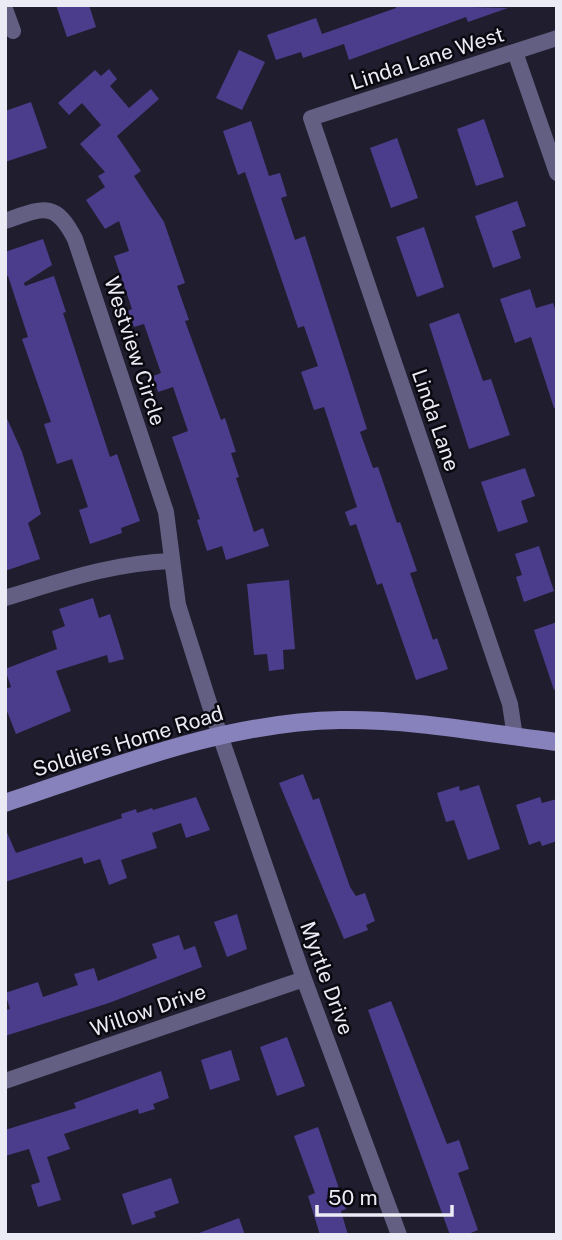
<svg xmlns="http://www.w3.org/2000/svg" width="562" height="1240" font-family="'Public Sans',sans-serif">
  <rect width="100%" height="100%" fill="#201e2e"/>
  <path fill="#4b3d8b" d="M56,5H89L96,27L67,37Z
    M395,5L508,8L468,22L466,17L349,60L344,44L303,58L301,52L276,60L267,35L316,18L322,34L396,8Z
    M239,50L265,62L242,110L216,98Z
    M109,69L117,79L110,86L129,108L151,89L159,99L117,136L141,171L134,176L164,222L185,283L177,286L189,320L185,321L221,420L225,418L236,452L231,453L239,477L236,478L254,532L263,528L269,546L226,560L222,546L207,551L197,520L200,519L172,437L188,431L173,387L158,392L153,376L161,373L144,324L134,327L128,311L132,309L114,256L129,251L119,221L105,229L86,200L105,187L98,176L105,172L80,144L101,125L82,103L69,115L58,103L95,70L101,76Z
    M31,102L47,148L5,162V111Z
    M484,119L504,177L476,186L457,129Z
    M251,121L269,176L280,173L287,196L281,198L295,240L305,236L367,429L360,432L373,468L378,467L397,523L400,522L417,571L410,573L433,640L437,638L448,669L416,680L382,583L377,585L356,524L350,526L345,512L357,507L324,407L314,410L301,372L318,366L304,326L298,328L245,172L238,175L223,131Z
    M397,138L418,198L391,208L370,148Z
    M517,201L526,226L512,231L521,258L493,268L475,216Z
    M424,227L444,287L417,297L396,237Z
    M43,239L52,265L24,283L25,286L54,276L66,312L63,313L110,457L117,454L140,521L121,528L122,533L90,544L79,510L88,507L72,459L57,464L44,424L51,422L22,339L28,337L8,276H5V252Z
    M530,289L536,308L553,303L557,314V407L554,408L531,337L515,343L500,299Z
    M459,313L483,381L491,379L510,435L469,449L429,324Z
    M5,414L22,452L41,514L28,523L40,559L5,571Z
    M525,468L535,496L521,501L528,522L498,532L481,482Z
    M539,546L554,591L524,602L516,577L522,575L515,554Z
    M289,580L295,649L283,650L284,669L269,671L267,654L254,655L247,584Z
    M93,598L99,618L110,614L124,659L109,663L107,655L56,671L71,711L16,734L5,706V689L11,687L5,669L57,649L52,631L65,626L59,609Z
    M557,622V689L554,690L534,630Z
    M303,774L313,800L319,798L350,887L356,896L365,893L375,921L366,925L368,930L344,939L279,783Z
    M479,785L500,849L468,860L454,820L446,822L437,793L459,786L460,791Z
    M196,797L210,830L186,838L181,823L152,833L157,848L121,860L127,878L109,885L100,859L84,864L82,857L5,882V828L16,853L122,818L121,814L136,809L137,813L152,808L153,810Z
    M540,797L542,803L557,799V841L542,846L540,841L529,845L516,805Z
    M237,914L247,949L227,957L214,922Z
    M179,935L184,950L195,946L202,967L109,1003L5,1036V1010L10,1009L5,993L38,982L43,997L78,985L74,974L94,968L98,981L157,958L152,944Z
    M391,1001L447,1144L459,1140L469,1169L458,1173L478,1230L466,1235H450L368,1010Z
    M287,1037L305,1086L277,1096L260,1047Z
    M231,1050L240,1080L210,1090L201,1060Z
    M161,1071L169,1098L153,1104L155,1109L139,1114L138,1109L64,1134L70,1149L47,1157L61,1200L38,1207L31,1185L40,1182L29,1149L5,1156V1130L76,1108L74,1103Z
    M318,1127L346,1209L341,1211L348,1235H320L308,1196L315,1193L294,1136Z
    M171,1178L179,1203L154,1212L156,1217L132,1225L122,1194Z
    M239,1218L245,1235H199V1233Z"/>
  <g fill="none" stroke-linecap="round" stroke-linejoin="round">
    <path stroke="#625f82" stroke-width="16" d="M5,9L13,31
      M515,52L557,173
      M5,221C43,208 55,200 75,239L166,512L178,605L210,706L304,979L399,1235
      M5,598C62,581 112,563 172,561
      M515,737L510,704L311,118L557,38
      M5,1081L304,979"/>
    <path stroke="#8782bb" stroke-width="18" d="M5,803C114,767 224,722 340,720C412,719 485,733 557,742"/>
  </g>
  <g text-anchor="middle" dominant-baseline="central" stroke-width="5" stroke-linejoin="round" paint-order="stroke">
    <g font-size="21" fill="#ebebf6" stroke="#0a0910">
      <text transform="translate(427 58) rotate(-18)">Linda Lane West</text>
      <text transform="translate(135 351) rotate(72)">Westview Circle</text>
      <text transform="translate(436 420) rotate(71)">Linda Lane</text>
      <text transform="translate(128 741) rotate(-17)">Soldiers Home Road</text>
      <text transform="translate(327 978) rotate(70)">Myrtle Drive</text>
      <text transform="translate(148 1010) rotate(-19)">Willow Drive</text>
    </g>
  </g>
  <rect width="562" height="1240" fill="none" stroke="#ebebf6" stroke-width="14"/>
  <path d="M317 1205v10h135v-10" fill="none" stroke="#ebebf6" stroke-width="3.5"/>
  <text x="328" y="1205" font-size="21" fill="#ebebf6" stroke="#0a0910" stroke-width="5" paint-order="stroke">50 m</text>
</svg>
